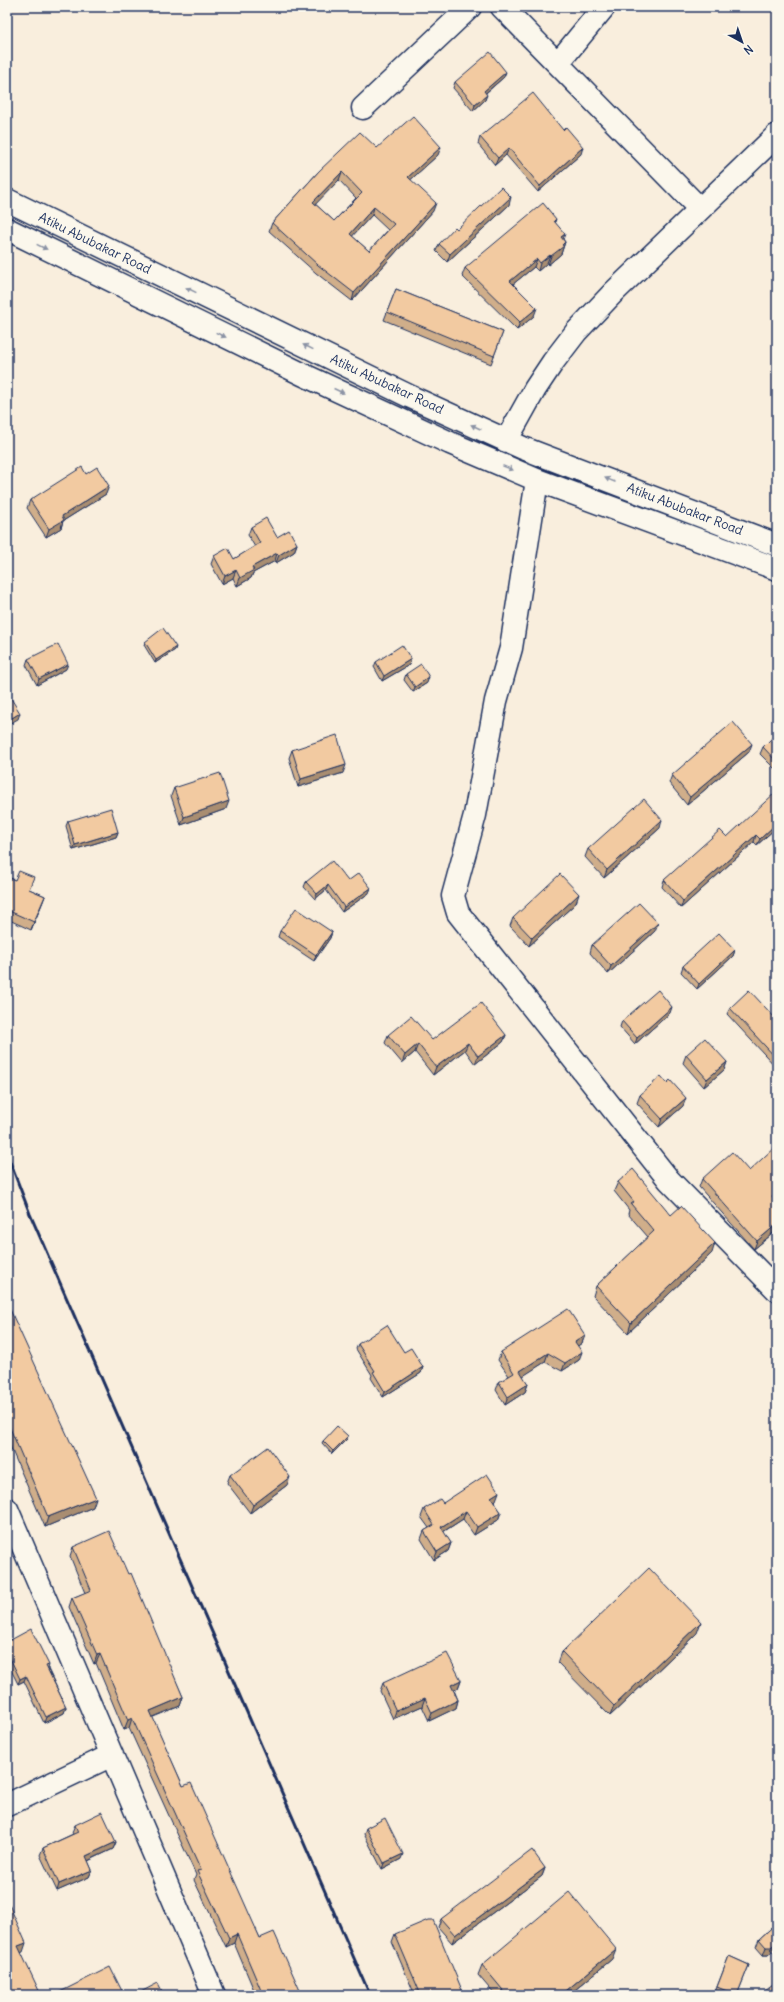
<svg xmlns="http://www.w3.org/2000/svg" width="784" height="2002" font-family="Delius,sans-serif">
  <rect width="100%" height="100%" fill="#f9eedd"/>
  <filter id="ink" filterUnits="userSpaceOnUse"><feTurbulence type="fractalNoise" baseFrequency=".025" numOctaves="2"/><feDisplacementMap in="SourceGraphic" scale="8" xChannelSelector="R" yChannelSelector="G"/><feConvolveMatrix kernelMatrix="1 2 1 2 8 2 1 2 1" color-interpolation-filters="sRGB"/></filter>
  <g filter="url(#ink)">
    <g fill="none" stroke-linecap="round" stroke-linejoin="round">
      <g stroke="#1b2f5e" stroke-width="25">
        <path id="minor" d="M502,7L700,209
          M558,63L604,7
          M363,108L470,7
          M7,200L411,397L523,448L777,545
          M7,229L304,375L450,443L537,480L777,569
          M506,441L535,389L553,362L576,332L613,293L777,135
          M537,480L511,648L496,701L475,815L453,896L458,913L669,1180L777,1290
          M7,1509L214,1995
          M7,1805L112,1755"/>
      </g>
      <use href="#minor" stroke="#fbf7ec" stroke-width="22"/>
      <path stroke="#1b2f5e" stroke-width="3" d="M7,1154L30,1214L370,1995"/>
    </g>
    <path fill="#d0ae8a" stroke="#1b2f5e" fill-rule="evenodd" d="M504,77L486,93L485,100L473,111L453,88L455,82Z
      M480,137L581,154L538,192L506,155L495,165L478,144Z
      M377,148L438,155L410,180L433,211L352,301L316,273L269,231L272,223L319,171ZM339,180L356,198L334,221L315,204ZM372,215L388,230L369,251L352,236Z
      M509,205L447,262L436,251L439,244L457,229Z
      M556,219L555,222L563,239L565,242L561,254L548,265L547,263L538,271L534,267L513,284L534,316L517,330L462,276L465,268Z
      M396,289L503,332L491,364L384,320Z
      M86,474L106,494L63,521L61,528L46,537L27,508L30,500Z
      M251,527L297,544L294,552L276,563L275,561L253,573L251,578L237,586L233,578L222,584L211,564L214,556L234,559L255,547L248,535Z
      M145,642L175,650L155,663L144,645Z
      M28,659L66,669L37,685L26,665Z
      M411,659L409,665L382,681L374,667L376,662Z
      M406,674L427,683L413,692L404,680Z
      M777,733V771L760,754L763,747Z
      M292,750L343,773L298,787L289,758Z
      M749,752L687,805L669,783L672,775Z
      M174,788L226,809L181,825L171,796Z
      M68,821L118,832L116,837L73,850L66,826Z
      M777,827L757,845L754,842L681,908L662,887L664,880L727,837Z
      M660,828L604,878L585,857L588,849Z
      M7,877L15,880L31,885L29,889L45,896L31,930L7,919Z
      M348,881L369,893L342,912L326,890L315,899L304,887L306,882Z
      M576,903L529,946L510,926L513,918Z
      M280,931L332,932L330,938L314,961L278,937Z
      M655,931L608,974L590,953L592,945Z
      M735,950L733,956L697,989L681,972L683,966Z
      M730,1008L777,1020V1068L727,1014Z
      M670,1013L635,1044L620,1027L622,1021Z
      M388,1035L432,1040L506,1035L503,1042L475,1064L465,1050L433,1075L415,1052L402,1063L385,1043Z
      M686,1055L727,1062L724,1070L704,1087L683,1063Z
      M667,1083L683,1106L659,1127L637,1103L640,1095Z
      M749,1171L777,1198L774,1200L777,1203V1230L754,1249L699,1187L702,1179Z
      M618,1182L671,1215L712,1253L628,1333L593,1296L596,1286L648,1237L628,1214L629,1210L614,1191Z
      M7,1303L93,1507L45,1527L7,1439Z
      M585,1335L582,1343L577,1346L579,1360L562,1371L545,1362L522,1376L528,1384L525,1392L505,1405L496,1390L499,1382L509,1376L498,1360L501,1352Z
      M358,1344L404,1352L423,1367L421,1373L383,1397L371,1378L372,1375L356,1349Z
      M348,1436L347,1439L332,1454L322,1443L323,1441Z
      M230,1475L287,1485L250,1513L227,1483Z
      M496,1500L494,1502L501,1512L498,1520L474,1535L463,1519L443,1532L451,1543L448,1551L434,1560L421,1539L424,1531L429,1528L421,1517L424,1509L443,1503Z
      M73,1547L128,1574L183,1697L180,1706L152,1717L183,1786L260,1938L302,1995H256L234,1943L226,1947L194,1880L196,1875L129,1728L124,1730L96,1663L94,1664L69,1607L72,1598L85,1593L70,1556Z
      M697,1633L610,1716L558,1663L562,1652Z
      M7,1642L49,1665L48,1669L66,1707L64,1713L44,1723L24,1681L18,1684L7,1662Z
      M461,1680L458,1688L454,1690L458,1700L456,1708L429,1721L422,1706L393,1719L380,1691L383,1683Z
      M75,1825L116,1842L113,1849L88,1861L92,1870L89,1877L57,1891L40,1855L43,1848L73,1834L72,1832Z
      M366,1828L401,1859L382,1869L364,1834Z
      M545,1868L542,1876L452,1943L438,1927L441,1919Z
      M777,1923V1947L768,1955H763L756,1947L759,1939Z
      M395,1934L464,1995H415L392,1942Z
      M729,1956L749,1965L737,1995H722L715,1992Z
      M612,1959L569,1995H495L478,1975L482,1965Z
      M765,1991L777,1995H764Z"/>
    <path fill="#a98d71" stroke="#1b2f5e" d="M506,72L504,77L482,96L484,91Z
      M487,95L485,100L473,111L475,105Z
      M441,147L438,155L405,185L408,177Z
      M583,147L581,154L538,192L540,186Z
      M509,148L506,155L495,165L498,158Z
      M342,172L339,180L310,210L313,202Z
      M511,197L509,205L447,262L450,254Z
      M436,203L433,211L352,301L354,293Z
      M374,207L372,215L347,242L350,234Z
      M565,234L562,242L561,237Z
      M565,242L561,254L548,265L551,256Z
      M550,255L547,263L538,271L540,263Z
      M537,259L534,267L507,289L510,281Z
      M537,308L534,316L517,330L520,322Z
      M109,486L106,494L63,521L61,528L46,537L49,529L62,516Z
      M297,544L294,552L276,563L279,555Z
      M277,553L275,561L253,573L251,578L237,586L240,578L252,567Z
      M236,570L233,578L222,584L225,576Z
      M176,647L175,650L155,663L156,660Z
      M411,659L409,665L382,681L384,676Z
      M68,664L66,669L37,685L39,679Z
      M429,677L427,683L413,692L415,687Z
      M20,713L18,719L7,725V721Z
      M752,744L749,752L687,805L690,797Z
      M346,765L343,773L298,787L301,779Z
      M229,801L226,809L181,825L184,817Z
      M662,820L660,828L604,878L607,870Z
      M777,823V827L757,845L760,839Z
      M118,832L116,837L73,850L75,845Z
      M756,835L754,842L681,908L683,901Z
      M328,885L326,890L315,899L317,894Z
      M371,888L369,893L342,912L344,907Z
      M579,894L576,903L529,946L532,938Z
      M45,896L42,904L31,930L34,922Z
      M658,923L655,931L608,974L611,966Z
      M332,932L330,938L314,961L316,955Z
      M735,950L733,956L697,989L699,984Z
      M672,1007L670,1013L635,1044L637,1038Z
      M506,1035L503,1042L475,1064L478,1056Z
      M468,1043L465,1050L433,1075L436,1067Z
      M418,1044L415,1052L402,1063L405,1055Z
      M727,1062L724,1070L704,1087L707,1079Z
      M686,1098L683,1106L659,1127L662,1119Z
      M777,1192V1198L769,1205L772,1197Z
      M777,1224V1230L754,1249L757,1241Z
      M715,1243L712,1253L628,1333L631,1323Z
      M585,1335L582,1343L572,1350L575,1342Z
      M582,1352L579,1360L562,1371L565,1363Z
      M548,1353L545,1362L517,1380L520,1371Z
      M423,1367L421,1373L383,1397L385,1392Z
      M528,1384L525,1392L505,1405L508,1397Z
      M348,1436L347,1439L332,1454L333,1451Z
      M290,1477L287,1485L250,1513L253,1505Z
      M499,1492L496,1500L488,1506L491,1497Z
      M96,1498L93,1507L45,1527L48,1517Z
      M466,1511L463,1519L438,1535L441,1527Z
      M501,1512L498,1520L474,1535L477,1527Z
      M451,1543L448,1551L434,1560L437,1552Z
      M701,1622L697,1633L610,1716L614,1706Z
      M100,1654L96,1663L94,1664L97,1655Z
      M26,1676L24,1681L18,1684L20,1679Z
      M461,1680L458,1688L449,1693L451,1685Z
      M183,1697L180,1706L146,1720L150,1711Z
      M425,1698L422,1706L393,1719L396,1711Z
      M458,1700L456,1708L429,1721L432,1713Z
      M66,1707L64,1713L44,1723L46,1717Z
      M132,1718L129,1728L124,1730L128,1720Z
      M116,1842L113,1849L83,1863L86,1856Z
      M403,1854L401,1859L382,1869L384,1863Z
      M545,1868L542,1876L452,1943L455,1935Z
      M92,1870L89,1877L57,1891L59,1884Z
      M237,1934L234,1943L226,1947L229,1938Z
      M777,1942V1947L768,1955H763L766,1947Z
      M26,1943L23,1952L14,1955L18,1946Z
      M616,1949L612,1959L569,1995H561Z"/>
    <path fill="#f2caa1" stroke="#1b2f5e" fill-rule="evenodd" d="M490,52L506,72L484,91L487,95L475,105L455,82Z
      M533,93L563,130L566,127L583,147L540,186L509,148L498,158L480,137Z
      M413,116L441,147L408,177L436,203L354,293L318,265L272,223L319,171L360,132L377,148ZM342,172L362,193L334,221L313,202ZM374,207L394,224L369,251L350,234Z
      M501,187L511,197L450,254L439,244L455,227L457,229Z
      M543,203L556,219L554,221L565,234L561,237L565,242L562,245L564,246L551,256L550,255L540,263L537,259L510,281L537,308L520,322L465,268Z
      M396,289L503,332L494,356L387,312Z
      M82,467L86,474L97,467L109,486L62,516L64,520L49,529L30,500Z
      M266,518L277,537L289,530L297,544L279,555L277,553L252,567L254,570L240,578L236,570L225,576L214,556L228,548L234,559L260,543L251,527Z
      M163,628L176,647L156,660L145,642Z
      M58,644L68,664L39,679L28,659Z
      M402,645L411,659L384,676L376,662Z
      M421,664L429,677L415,687L406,674Z
      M7,692L20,713L7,721Z
      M733,722L752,744L690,797L672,775Z
      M777,733V762L763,747Z
      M337,735L346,765L301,779L292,750Z
      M220,773L229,801L184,817L174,788Z
      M777,791V823L760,839L756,835L683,901L664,880L720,830L727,837Z
      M644,799L662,820L607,870L588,849Z
      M111,808L118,832L75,845L68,821Z
      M332,861L348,881L359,873L371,888L344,907L328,885L317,894L306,882Z
      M19,871L34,877L29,889L45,896L34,922L7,910V877L15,880Z
      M560,874L579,894L532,938L513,918Z
      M639,903L658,923L611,966L592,945Z
      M296,908L332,932L316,955L280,931Z
      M719,933L735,950L699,984L683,966Z
      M658,990L672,1007L637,1038L622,1021Z
      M749,990L777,1020V1059L730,1008Z
      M481,1003L506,1035L478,1056L468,1043L436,1067L418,1044L405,1055L388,1035L411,1016L432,1040Z
      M705,1038L727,1062L707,1079L686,1055Z
      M661,1076L667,1083L670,1080L686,1098L662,1119L640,1095Z
      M777,1145V1192L772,1197L777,1203V1224L757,1241L702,1179L732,1152L749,1171Z
      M633,1169L671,1215L681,1206L715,1243L631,1323L596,1286L654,1231L631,1204L634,1202L618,1182Z
      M7,1303L96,1498L48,1517L7,1421Z
      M568,1309L585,1335L575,1342L582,1352L565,1363L548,1353L520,1371L528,1384L508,1397L499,1382L514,1373L501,1352Z
      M387,1325L404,1352L411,1348L423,1367L385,1392L373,1372L375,1371L358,1344Z
      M337,1426L348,1436L333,1451L323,1441Z
      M268,1447L290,1477L253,1505L230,1475Z
      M487,1474L499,1492L491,1497L501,1512L477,1527L466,1511L441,1527L451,1543L437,1552L424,1531L434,1525L424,1509L440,1499L443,1503Z
      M109,1531L128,1574L131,1573L183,1697L150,1711L183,1786L191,1783L260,1938L274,1932L302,1995H263L237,1934L229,1938L197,1871L201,1870L132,1718L128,1720L100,1654L97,1655L72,1598L91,1590L73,1547Z
      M649,1568L701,1622L614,1706L562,1652Z
      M31,1629L49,1665L46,1666L66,1707L46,1717L26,1676L20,1679L7,1652V1642Z
      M447,1653L461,1680L451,1685L458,1700L432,1713L425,1698L396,1711L383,1683Z
      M102,1812L116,1842L86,1856L92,1870L59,1884L43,1848L78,1832L75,1825Z
      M385,1818L403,1854L384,1863L366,1828Z
      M532,1850L545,1868L455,1935L441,1919Z
      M569,1892L616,1949L561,1995H507L482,1965Z
      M7,1900L26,1943L18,1946L41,1995H7Z
      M428,1920H433L464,1995H421L395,1934Z
      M777,1923V1942L771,1947H766L759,1939Z
      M729,1956L749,1965L737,1995L717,1987Z
      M110,1967L124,1995H54Z
      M777,1982V1995H768L765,1991Z
      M158,1983L164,1995H135Z"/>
    <defs><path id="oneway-solid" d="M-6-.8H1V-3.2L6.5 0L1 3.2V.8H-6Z"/></defs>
    <g fill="#8b93a5">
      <use href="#oneway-solid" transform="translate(42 247) rotate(26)"/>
      <use href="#oneway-solid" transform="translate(191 290) rotate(-154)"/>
      <use href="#oneway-solid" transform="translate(221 335) rotate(26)"/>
      <use href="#oneway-solid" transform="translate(308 347) rotate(-154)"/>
      <use href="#oneway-solid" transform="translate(339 391) rotate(25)"/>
      <use href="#oneway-solid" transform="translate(476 427) rotate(-155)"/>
      <use href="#oneway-solid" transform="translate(508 468) rotate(22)"/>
      <use href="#oneway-solid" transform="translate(610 480) rotate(-158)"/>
    </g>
  </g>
  <g text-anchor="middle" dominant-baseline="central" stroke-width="3" stroke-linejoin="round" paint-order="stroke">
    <g font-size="13" fill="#1b2f5e" stroke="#fbf7ec">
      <text transform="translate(95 243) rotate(26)">Atiku Abubakar Road</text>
      <text transform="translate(387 384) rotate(25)">Atiku Abubakar Road</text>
      <text transform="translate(685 509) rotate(21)">Atiku Abubakar Road</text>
    </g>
  </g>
  <rect width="784" height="2002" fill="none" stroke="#fbf7ec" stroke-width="24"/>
  <rect x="12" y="12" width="760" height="1978" fill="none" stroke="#1b2f5e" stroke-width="1.5" filter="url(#ink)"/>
  <g transform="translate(742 42) rotate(140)" stroke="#fbf7ec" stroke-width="3" paint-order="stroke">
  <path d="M0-3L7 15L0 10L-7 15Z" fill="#1b2f5e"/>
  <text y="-6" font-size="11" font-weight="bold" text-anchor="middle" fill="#1b2f5e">N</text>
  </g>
</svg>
